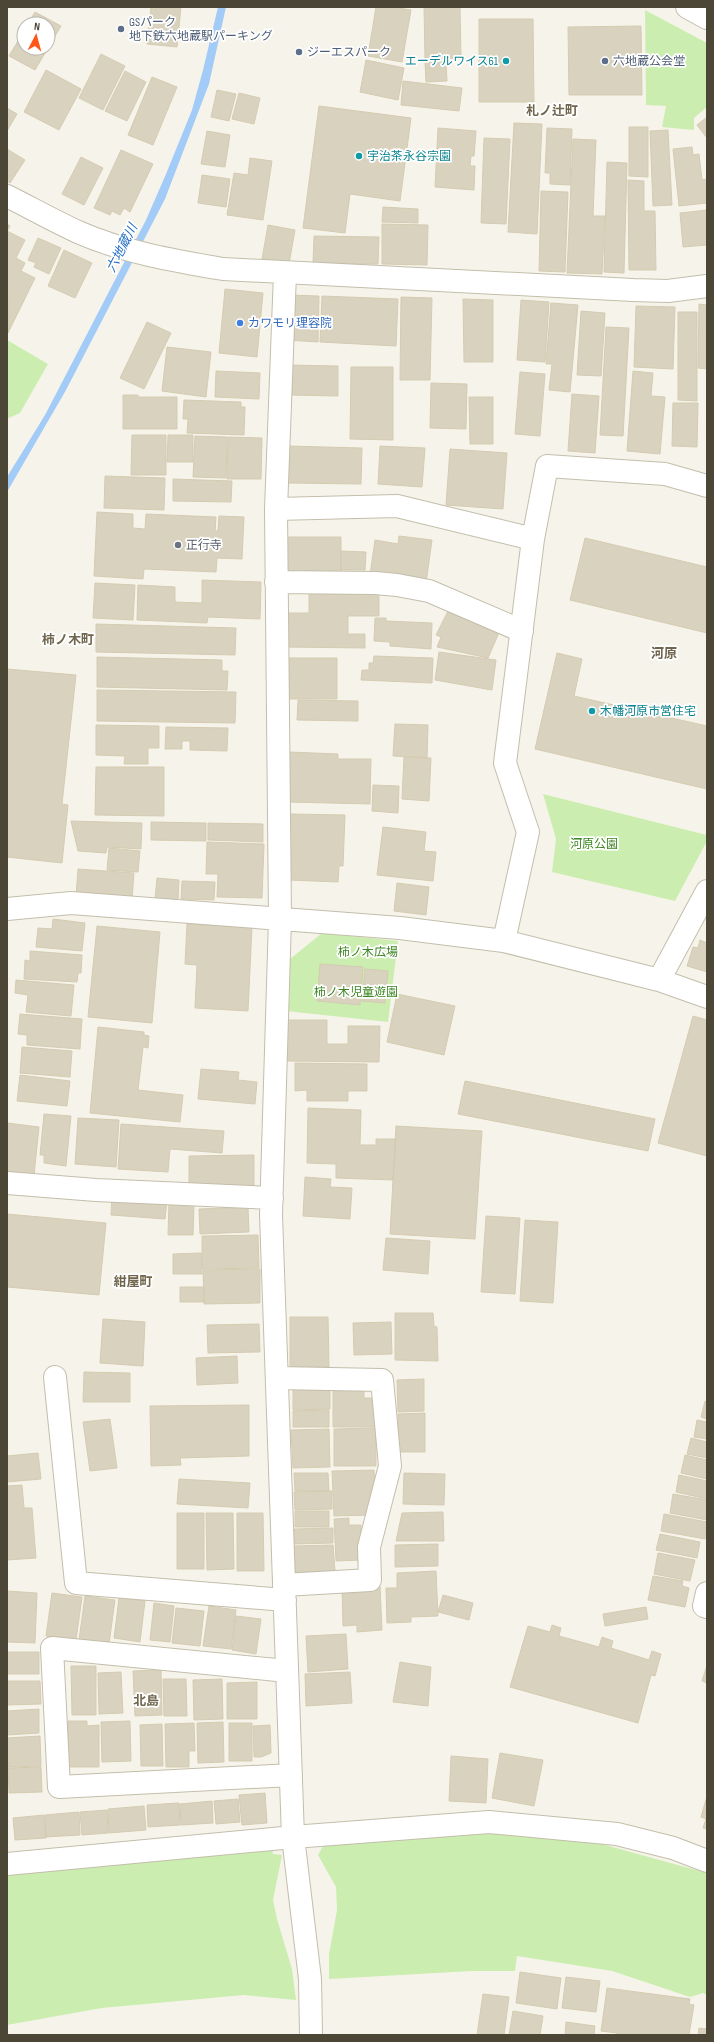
<svg xmlns="http://www.w3.org/2000/svg" width="714" height="2042" font-family="'Sofia Sans Condensed','Noto Sans JP',sans-serif">
  <rect width="100%" height="100%" fill="#f6f4ea"/>
  <path fill="#cbeeb0" d="M645,10L707,43V107L694,118V130L662,127L666,106L646,105Z
    M7,340L48,364L20,413L9,418L7,417Z
    M543,794L707,835V841L675,901L552,872L556,839Z
    M322,933L398,941L388,1022L286,1011L290,959Z
    M517,1833L587,1840L707,1873V1995L703,1993L690,1997L612,1971L517,1956L515,1971H472L329,1979V1954L337,1910L336,1887L318,1855L323,1846L436,1836Z
    M272,1848L273,1854L282,1855L273,1900L277,1919L292,1969L296,2000L244,1995L102,2008L7,2025V1883L9,1872Z"/>
  <path fill="#a2cbf8" d="M218,7H226L209,84L165,199L66,390L7,492V477L45,415L71,365L146,220L166,174L192,110L203,70Z"/>
  <path fill="#d9d2be" stroke="#d5cbb1" d="M151,7H181L177,47L147,44Z
    M376,7H392L411,10L402,62L368,56Z
    M424,7H460L461,59H425Z
    M35,12L61,26L35,70L9,56L24,31V48H48V24H28Z
    M479,19H533L534,102H479Z
    M641,26L642,95H569L568,27Z
    M101,54L125,66L103,110L79,98Z
    M366,60L404,68L398,100L360,92Z
    M446,61L447,81L426,82L425,62Z
    M46,70L81,89L59,130L24,112Z
    M125,71L146,82L127,121L105,111Z
    M152,77L177,87L153,145L128,135Z
    M403,81L462,88L459,111L401,105Z
    M217,90L236,94L229,121L211,117Z
    M239,93L260,98L254,124L232,119Z
    M319,106L411,118L400,201L350,194L345,233L303,228Z
    M7,108L17,114L7,131Z
    M707,117V138L697,125Z
    M514,123L542,124L537,234L508,232Z
    M629,127H648V177L629,176Z
    M438,128L476,131L474,156H471L470,166H475L474,190L435,187Z
    M547,128L572,129L570,185L550,184V173H545Z
    M668,130L672,205L653,206L650,131Z
    M207,131L230,135L225,167L201,164Z
    M484,138L510,139L506,224L481,223Z
    M573,139L596,140L593,216H605L602,274L567,273Z
    M692,147L693,155L699,154L702,180L707,179V203L679,206L673,149Z
    M7,149L25,160L10,183L7,181Z
    M121,150L153,164L130,212L124,208L120,215L112,211L110,215L94,208Z
    M81,157L103,168L84,205L62,194Z
    M250,158L272,161L263,220L227,215L234,173L248,175Z
    M607,162L627,163L624,273L604,272Z
    M202,175L230,179L226,207L198,203Z
    M628,180L644,181V211H655L656,270H629Z
    M541,191L568,192L565,272L539,271Z
    M383,207L418,209V223L382,222Z
    M707,210V245L683,247L680,213Z
    M7,224L10,226L7,231L25,240L16,258L25,263L21,271L35,278L8,333Z
    M382,224L428,225L427,265L382,264Z
    M268,225L295,230L289,264L262,259Z
    M314,236L379,237L378,264L313,263Z
    M38,238L61,248L49,274L34,267L36,263L28,260Z
    M64,250L92,263L75,298L48,286Z
    M225,289L263,293L257,357L219,353Z
    M288,295L319,296L318,342L286,340Z
    M322,296L398,299L396,346L320,342Z
    M401,297L432,298L430,380H400Z
    M463,299L493,300V362H464Z
    M521,300L549,302L545,362L517,360Z
    M551,303L578,305L570,392L549,390L552,364H546Z
    M699,304L707,305V369L698,368Z
    M636,306L675,307L673,369L634,367Z
    M581,311L605,313L601,376L577,375Z
    M678,312H697V401L678,400Z
    M147,322L171,333L144,389L120,378Z
    M606,327L629,328L623,436L600,435Z
    M167,347L211,352L206,397L162,391Z
    M289,365L338,366V396L289,395Z
    M351,367H393V440L350,439Z
    M216,371L260,373L259,399L215,397Z
    M633,371L653,373L651,396L665,397L660,454L627,451Z
    M520,372L545,374L540,436L515,434Z
    M431,383L467,384L466,429L430,428Z
    M572,394L599,396L595,453L568,451Z
    M123,395H138V397H177V429H123Z
    M469,397H493V444H470Z
    M184,400L241,402V407H245L244,435L187,433L188,419H183Z
    M673,403H698L697,447L672,446Z
    M132,435H166V475H131Z
    M168,435H193V462H167Z
    M195,436L227,437L226,478L193,477Z
    M228,437L262,438L261,479H227Z
    M287,446L362,448L361,484L287,483Z
    M380,446L425,448L422,487L378,484Z
    M450,449L507,453L503,509L446,505Z
    M105,476L165,478L164,510L104,508Z
    M173,479L232,481L231,502L173,501Z
    M97,512L133,514V528L145,529L146,514L216,517L215,531H218L219,516L244,517L242,559L217,558L216,572L144,569L143,579L94,576Z
    M399,536L432,540L426,583L370,575L375,540L398,544Z
    M286,537H341V575H286Z
    M585,538L707,567V633L570,600Z
    M341,551L366,552L365,570H341Z
    M202,580L261,582L260,619L208,617L207,623L137,620L138,585L175,587V602L202,603Z
    M95,583L135,585L133,620L93,618Z
    M309,587L379,589V616H348V634H365V648L285,647V613H309Z
    M450,607L501,628L488,658L437,647L441,637L436,635Z
    M375,618H386V621L432,623L431,649L390,646V642L374,641Z
    M96,624L236,628L235,655L96,652Z
    M439,652L496,660L492,690L435,680Z
    M557,653L582,659L574,696L707,726V789L535,749Z
    M374,656L433,658L432,683L361,680L362,670H369V663H373Z
    M97,657L222,660V671H228L227,690L97,687Z
    M286,658H337V699H287Z
    M7,669L76,675L62,804L68,805L62,863L7,857Z
    M97,690L236,692L235,723L97,721Z
    M298,700L358,701V721L297,720Z
    M395,724L428,725L427,758L393,756Z
    M96,725L159,726V748H148V764H124L125,756L96,755Z
    M166,727L228,728L227,751L190,750V741H182V749H165Z
    M289,752L338,754V759H371L370,804L288,802Z
    M404,757L431,758L429,801L402,799Z
    M96,767H164V816L95,815Z
    M373,785L399,786L398,813L372,811Z
    M290,814L345,815L343,866H339L338,882L289,880Z
    M71,821L142,823L141,849L107,847L106,853L78,851Z
    M151,822L206,823V841L151,840Z
    M208,823L263,824V842L208,840Z
    M383,827L426,832L424,851L436,852L433,881L377,875Z
    M207,842L264,844L262,898L217,897L218,874H206Z
    M109,848L140,851L138,872L107,870Z
    M78,869L134,873L132,900L76,896Z
    M157,878L179,880L178,901L155,899Z
    M182,881L215,882L214,900L181,899Z
    M397,883L429,887L426,915L394,911Z
    M53,919L85,923L82,951L36,947L38,928L52,929Z
    M187,924L252,927L248,1011L195,1008L197,965L185,964Z
    M97,926L160,932L152,1023L88,1017Z
    M700,940L707,943V972L687,966L693,947L698,948Z
    M30,951L82,955L81,973H78L77,982L24,979L25,960L30,961Z
    M320,964L363,967L360,1005L317,1001Z
    M365,969L388,971L385,1003L362,1001Z
    M16,980L74,985L71,1016L26,1012L28,995L15,993Z
    M397,994L455,1006L444,1055L387,1042Z
    M20,1014L82,1019L80,1049L27,1045V1035L18,1034Z
    M693,1016L707,1020V1156L658,1143Z
    M288,1020H327V1044H348V1026H380L379,1062L287,1061Z
    M98,1027L144,1032V1035L149,1036L148,1048L143,1047L138,1090L183,1095L180,1122L90,1113Z
    M22,1047L72,1051L70,1077L20,1073Z
    M295,1063L367,1064V1091H348V1101H307V1090L295,1091Z
    M201,1069L239,1072L238,1080L257,1082L255,1104L198,1099Z
    M20,1075L70,1081L67,1106L17,1101Z
    M465,1081L655,1119L648,1151L458,1114Z
    M308,1108L361,1110L360,1145H376V1139H396L393,1180L336,1178V1164L307,1163Z
    M44,1114L71,1116L66,1166L44,1163V1155H40Z
    M78,1118L119,1120L116,1167L75,1164Z
    M7,1123L39,1127L34,1175L7,1172Z
    M121,1124L224,1131L222,1153L170,1149L168,1172L118,1169Z
    M396,1126L482,1131L475,1239L390,1234Z
    M254,1155V1190H189V1156Z
    M305,1177L331,1179L330,1187L352,1188L350,1219L303,1216Z
    M112,1195L167,1200L165,1219L111,1215Z
    M169,1203H194L193,1235H168Z
    M248,1207L249,1232L200,1234L199,1209Z
    M7,1214L106,1223L99,1295L7,1287Z
    M486,1216L520,1218L515,1294L481,1292Z
    M525,1220L558,1222L553,1303L520,1301Z
    M258,1235L259,1268L202,1269V1236Z
    M386,1238L430,1241L428,1274L383,1270Z
    M201,1253L202,1274H173V1254Z
    M260,1269V1303L204,1304L203,1270Z
    M180,1287H204V1302H180Z
    M395,1313H433L434,1326L437,1327L438,1361L395,1360Z
    M290,1317H328L329,1367H290Z
    M103,1319L145,1322L143,1366L100,1363Z
    M391,1322L392,1354L354,1355L353,1323Z
    M259,1324L260,1352L208,1353L207,1325Z
    M237,1356L238,1383L197,1385L196,1358Z
    M84,1372L130,1373V1402H83Z
    M424,1379V1411L398,1412L397,1380Z
    M330,1388V1409L293,1410V1389Z
    M333,1390H364V1398H374L375,1427H333Z
    M705,1401L707,1402V1419L701,1417Z
    M249,1405V1456L180,1458L181,1465L151,1466L150,1406Z
    M329,1410V1427H293V1411Z
    M425,1413V1452H399L398,1414Z
    M110,1419L117,1468L90,1471L83,1422Z
    M697,1420L707,1422V1439L694,1437Z
    M376,1428V1466H334V1429Z
    M329,1429L330,1467L293,1468L291,1430Z
    M691,1438L707,1442V1458L687,1454Z
    M38,1453L41,1479L7,1482V1456Z
    M685,1455L707,1460V1479L681,1473Z
    M374,1470L375,1491H370L371,1515L334,1516L332,1471Z
    M294,1473H328L329,1491H295Z
    M404,1473L445,1474L444,1505L403,1504Z
    M679,1475L707,1481V1499L676,1492Z
    M179,1479L250,1483L248,1508L177,1504Z
    M22,1485L24,1508H32L36,1558L7,1560V1486Z
    M332,1491V1509L295,1510L294,1492Z
    M673,1494L707,1500V1520L670,1513Z
    M295,1511H329V1527H295Z
    M443,1512L444,1541H396L402,1513Z
    M177,1513H204V1569H177Z
    M206,1513H233L234,1569L207,1570Z
    M237,1513H263L264,1571H237Z
    M664,1514L707,1522L705,1539L661,1531Z
    M349,1518V1525H361L362,1560L336,1561L334,1519Z
    M333,1528V1543L294,1544V1529Z
    M660,1534L700,1542L697,1558L656,1550Z
    M438,1544V1566L395,1567V1545Z
    M333,1545L335,1571L295,1573L294,1546Z
    M658,1553L695,1560L690,1581L654,1574Z
    M436,1571L438,1616L411,1617V1622L387,1623L386,1588H397V1573Z
    M653,1576L683,1581L682,1586L689,1588L685,1607L648,1600Z
    M380,1586L382,1630L357,1632V1625L343,1626L342,1587Z
    M7,1591L37,1593L35,1643L7,1642Z
    M52,1593L82,1597L76,1640L46,1636Z
    M443,1595L473,1603L469,1620L438,1612Z
    M85,1596L115,1600L109,1644L79,1640Z
    M119,1598L145,1601L140,1642L114,1638Z
    M154,1603L174,1606L170,1642L150,1640Z
    M209,1606L236,1610L231,1649L203,1646Z
    M646,1607L648,1619L605,1626L603,1614Z
    M176,1608L204,1611L200,1646L172,1643Z
    M236,1616L261,1619L256,1654L232,1650Z
    M552,1625L561,1628L559,1636L599,1647L602,1637L613,1641L611,1648L649,1660L652,1651L661,1654L655,1676L651,1675L638,1723L510,1687L528,1626L550,1632Z
    M346,1634L348,1669L308,1672L306,1636Z
    M7,1652H39V1674H7Z
    M400,1662L431,1667L428,1706L393,1702Z
    M707,1665V1683L702,1681Z
    M71,1666H96V1715H72Z
    M161,1670L162,1715L135,1716L133,1671Z
    M121,1672L123,1713L99,1714L98,1673Z
    M350,1672L352,1703L306,1706L305,1674Z
    M163,1679H186L187,1716H164Z
    M222,1679L223,1719L194,1720L193,1680Z
    M7,1681H40L41,1704L7,1705Z
    M257,1682V1719H227V1683Z
    M39,1709V1733L7,1735V1711Z
    M68,1721H87V1726L99,1725V1767H68Z
    M130,1721L131,1761L102,1762L101,1722Z
    M223,1722L224,1762L198,1763L197,1723Z
    M194,1723L195,1751H189V1767H166L165,1724Z
    M229,1723H252V1761H229Z
    M162,1724L163,1766H141L140,1725Z
    M270,1725L271,1753L261,1757H254L253,1726Z
    M40,1736L41,1766L8,1767L7,1738Z
    M500,1753L543,1760L534,1806L492,1798Z
    M451,1756L488,1759L486,1803L449,1801Z
    M41,1767L42,1792L9,1793L8,1768Z
    M265,1793L267,1823L242,1825L239,1795Z
    M707,1796V1829L703,1828L706,1819L701,1817Z
    M238,1799L240,1822L216,1824L214,1801Z
    M212,1801L213,1823L181,1825L180,1804Z
    M179,1803L180,1825L148,1827L147,1805Z
    M144,1806L146,1830L109,1833L108,1809Z
    M107,1810L108,1833L82,1835L80,1812Z
    M79,1812L80,1835L46,1837L45,1815Z
    M44,1815L46,1838L15,1840L13,1818Z
    M520,1972L561,1978L557,2009L516,2003Z
    M566,1977L600,1981L596,2012L562,2008Z
    M607,1988L690,1999L689,2004L694,2005L689,2035H617V2033L601,2031Z
    M483,1994L509,1997L504,2035H477Z
    M513,2011L543,2016L540,2035H509Z
    M566,2022L595,2026L594,2035H565Z
    M699,2028L707,2029V2035H698Z"/>
  <g fill="none" stroke-linecap="round" stroke-linejoin="round">
    <g stroke="#c3beab" stroke-width="24">
      <path id="minor" d="M687,7L707,18
        M7,196C31,208 54,221 78,232C123,252 175,261 223,269L633,290L668,291L707,286
        M285,273L276,509L280,919L271,1215L293,1837L310,1979L311,2035
        M276,509L397,506L533,539
        M276,582L375,583L397,585L429,591L522,631
        M7,909L71,903L400,928L504,941L659,980L707,997
        M504,941L528,832L505,763L533,539L547,466L665,474L707,486
        M659,980L707,891
        M7,1183L96,1190L272,1198
        M55,1377L76,1583L285,1600
        M277,1378L382,1380L390,1466L369,1547L370,1580L284,1585
        M707,1593L704,1606L707,1607
        M287,1671L52,1648L59,1787L291,1775
        M7,1864L293,1837L489,1822L617,1834L673,1848L707,1861"/>
    </g>
    <use href="#minor" stroke="#fff" stroke-width="22"/>
  </g>
  <g fill="#5c6f8a" stroke="#fff" stroke-width="1.5">
    <circle cx="121" cy="29" r="4"/>
    <circle cx="299" cy="52" r="4"/>
    <circle cx="605" cy="61" r="4"/>
  </g>
  <g fill="#0f9aa8" stroke="#fff" stroke-width="1.5">
    <circle cx="506" cy="61" r="4"/>
    <circle cx="359" cy="156" r="4"/>
    <circle cx="592" cy="711" r="4"/>
  </g>
  <circle fill="#3f7fe0" stroke="#fff" stroke-width="1.5" cx="240" cy="323" r="4"/>
  <circle fill="#6b7280" stroke="#fff" stroke-width="1.5" cx="178" cy="545" r="4"/>
  <g text-anchor="middle" dominant-baseline="central" stroke-width="3.5" stroke-linejoin="round" paint-order="stroke">
    <g font-size="12" fill="#4e5e75" stroke="#fff" text-anchor="start">
      <text x="129" y="22">GSパーク<tspan x="129" dy="14">地下鉄六地蔵駅パーキング</tspan></text>
      <text x="307" y="52">ジーエスパーク</text>
      <text x="613" y="61">六地蔵公会堂</text>
    </g>
    <g font-size="12" fill="#0d838f" stroke="#fff" text-anchor="start">
      <text x="498" y="61" text-anchor="end">エーデルワイス61</text>
      <text x="367" y="156">宇治茶永谷宗園</text>
      <text x="600" y="711">木幡河原市営住宅</text>
    </g>
    <g font-size="12" fill="#366cbe" stroke="#fff" text-anchor="start">
      <text x="248" y="323">カワモリ理容院</text>
    </g>
    <g font-size="12" fill="#5b616d" stroke="#fff" text-anchor="start">
      <text x="186" y="545">正行寺</text>
    </g>
    <g font-size="12" fill="#3d8523" stroke="#fff">
      <text x="594" y="844">河原公園</text>
      <text x="368" y="952">柿ノ木広場</text>
      <text x="356" y="992">柿ノ木児童遊園</text>
    </g>
    <g font-size="13" font-weight="bold" fill="#70664d" stroke="#fff">
      <text x="552" y="111">札ノ辻町</text>
      <text x="68" y="640">柿ノ木町</text>
      <text x="664" y="654">河原</text>
      <text x="133" y="1282">紺屋町</text>
      <text x="146" y="1701">北島</text>
    </g>
    <g font-size="13" font-style="italic" fill="#246ec4" stroke="#fff">
      <text transform="translate(122 248) rotate(-63)">六地蔵川</text>
    </g>
  </g>
  <rect width="714" height="2042" fill="none" stroke="#4c4637" stroke-width="16"/>
  <g transform="translate(36 36) rotate(6)"><circle r="19" fill="#ffffff" stroke="#b7b5af"/>
  <path d="M0-3L7 15L0 10L-7 15Z" fill="#ff5619"/>
  <text y="-6" font-size="11" font-weight="bold" text-anchor="middle" fill="#4c4637">N</text>
  </g>
</svg>
